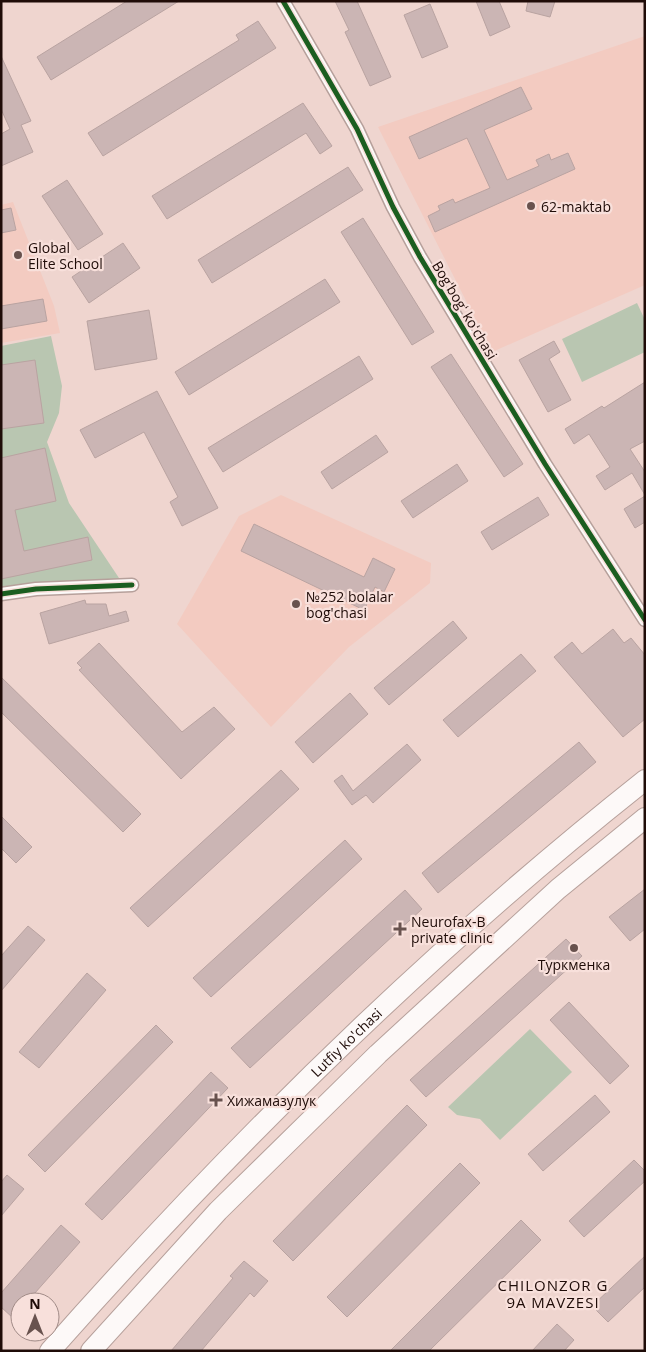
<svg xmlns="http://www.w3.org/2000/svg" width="646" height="1352" font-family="'Open Sans',sans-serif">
  <rect width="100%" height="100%" fill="#efd5cf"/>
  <path fill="#f3cbc1" d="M645,36V285L492,352L378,127Z
    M13,202L54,306L60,333L1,343V205Z
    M281,495L431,563L430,583L349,647L271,727L177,624L239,516Z"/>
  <path fill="#b9c6b1" d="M637,303L645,320V352L582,382L562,339Z
    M51,336L62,386L59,413L47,442L69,503L125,587L1,593V346Z
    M530,1029L572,1072L500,1140L480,1119L457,1115L448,1107Z"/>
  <path fill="#cbb5b4" stroke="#b9a3a1" d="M127,1H179L51,80L37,57Z
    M335,1H357L391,77L370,86L345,32L349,30Z
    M476,1H499L510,27L490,36Z
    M528,1H555L550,17L526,11Z
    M430,4L448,47L422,58L404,15Z
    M258,21L276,48L103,156L88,133L239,40L236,35Z
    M1,56L31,121L21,125L33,152L1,166V134L10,129L1,109Z
    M521,87L532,109L484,130L507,180L539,166L536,160L549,154L551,160L568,153L575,169L435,232L428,216L440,210L438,206L453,199L455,203L490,188L467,138L419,159L409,137Z
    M303,103L332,146L320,154L306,133L167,219L152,196Z
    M348,167L363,190L212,283L198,260Z
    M67,180L103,234L78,250L42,196Z
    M11,208L16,230L1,233V210Z
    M363,218L434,332L412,345L341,232Z
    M123,243L140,268L89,303L72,277Z
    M325,279L340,302L189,395L175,372Z
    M43,299L47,321L1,329V306Z
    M149,310L157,359L95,370L87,321Z
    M554,341L560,352L549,359L571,400L548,412L519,360Z
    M451,354L523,464L504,477L431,367Z
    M359,356L373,379L223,472L208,448Z
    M35,360L44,423L1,429V365Z
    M645,382V441L630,449L645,472V495L632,473L605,490L596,476L610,467L589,434L574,444L565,429L602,406L604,408Z
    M157,391L218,508L182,526L170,502L178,497L144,432L95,458L80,430Z
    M376,435L388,452L332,489L321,472Z
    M45,448L56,501L15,510L24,551L88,537L92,560L1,579V458Z
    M457,464L468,481L413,518L401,501Z
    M645,496V522L635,528L624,509Z
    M538,497L549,515L492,550L481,532Z
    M254,524L364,577L373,558L395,569L384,592L375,587L364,610L241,551Z
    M85,600L86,604H106L109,616L126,611L129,621L49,644L40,613Z
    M453,621L467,638L389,705L374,688Z
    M613,629L624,643L631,638L645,655V719L623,737L554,657L572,642L582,654Z
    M99,643L182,732L214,707L235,729L181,779L79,670L82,668L77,663Z
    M521,654L536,671L458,737L443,720Z
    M1,677L141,814L123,832L1,712Z
    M350,693L368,714L313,763L295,742Z
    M579,742L596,762L438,893L422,873Z
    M407,744L421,760L373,803L366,795L352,805L334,781L342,775L353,791Z
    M281,770L299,789L148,927L130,908Z
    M1,816L32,847L16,863L1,848Z
    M345,840L362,859L211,997L193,978Z
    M645,889V929L630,941L609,917Z
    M405,890L422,909L250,1068L231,1048Z
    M28,926L45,940L1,991V956Z
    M566,939L582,956L426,1097L410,1080Z
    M87,973L106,990L39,1068L19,1052Z
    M569,1002L629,1066L610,1084L550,1020Z
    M156,1025L173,1042L45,1172L28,1155Z
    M211,1072L228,1088L102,1220L85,1204Z
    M595,1095L610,1112L543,1171L528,1154Z
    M407,1105L427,1125L293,1261L273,1241Z
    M634,1160L645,1171V1181L584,1237L569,1221Z
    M460,1163L480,1183L347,1317L327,1297Z
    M7,1175L24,1189L1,1216V1182Z
    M521,1220L541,1240L429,1351H390Z
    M61,1225L80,1242L27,1302H20V1310L13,1318L1,1307V1293Z
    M645,1256V1287L608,1322L592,1306Z
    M244,1261L268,1281L254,1297L250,1293L201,1351H171L233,1278L230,1276Z
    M557,1324L574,1340L564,1351H532Z"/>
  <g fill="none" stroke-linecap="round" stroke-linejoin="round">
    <g stroke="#b6a09b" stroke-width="15">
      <path id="minor" d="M283,1L357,129L393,207L420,257L545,464L645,620
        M1,594L36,589L132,585"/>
    </g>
    <g stroke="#b6a09b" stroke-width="22">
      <g id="primary">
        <path id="s1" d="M50,1351C232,1145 429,951 645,780"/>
        <path d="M91,1351L218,1211L378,1054L558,889L645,818"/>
      </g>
    </g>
    <use href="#minor" stroke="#fdf9f8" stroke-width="12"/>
    <use href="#primary" stroke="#fdf9f8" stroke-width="20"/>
    <g stroke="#f8e0db" stroke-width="8">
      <path id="cycleway" d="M283,1L357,129L393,207L420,257L545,464L645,620
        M1,594L36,589L132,585"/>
    </g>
    <use href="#cycleway" stroke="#1b5e20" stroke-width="5"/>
  </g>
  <g fill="#68524e" stroke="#f8e0db" stroke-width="2">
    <circle cx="531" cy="206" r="5"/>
    <circle cx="18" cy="255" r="5"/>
    <circle cx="296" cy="604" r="5"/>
    <path d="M397.5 921.5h5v5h5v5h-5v5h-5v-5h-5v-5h5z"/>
    <circle cx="574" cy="948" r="5"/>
    <path d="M213.5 1092.5h5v5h5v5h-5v5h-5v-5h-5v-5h5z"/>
  </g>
  <g text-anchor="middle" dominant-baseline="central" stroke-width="4.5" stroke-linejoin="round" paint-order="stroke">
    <g font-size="14" fill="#1f0c08" stroke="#f8e0db" text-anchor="start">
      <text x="541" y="206">62-maktab</text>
      <text x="28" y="247">Global<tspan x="28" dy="16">Elite School</tspan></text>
      <text x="306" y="596">№252 bolalar<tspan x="306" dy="16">bog'chasi</tspan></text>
      <text x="411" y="921">Neurofax-B<tspan x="411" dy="16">private clinic</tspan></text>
      <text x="574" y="964" text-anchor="middle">Туркменка</text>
      <text x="227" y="1100">Хижамазулук</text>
    </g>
    <g font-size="14" fill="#1f0c08" stroke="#f8e0db">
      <text transform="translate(465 310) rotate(59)">Bogʻbogʻ koʻchasi</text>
      <text stroke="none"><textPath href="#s1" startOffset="428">Lutfiy ko'chasi</textPath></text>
    </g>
    <g font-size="15" letter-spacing="1" fill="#1f0c08" stroke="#f8e0db">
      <text x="553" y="1285">CHILONZOR G<tspan x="553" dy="17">9A MAVZESI</tspan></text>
    </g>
  </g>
  <rect width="646" height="1352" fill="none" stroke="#1f0c08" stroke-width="5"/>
  <g transform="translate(35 1317)"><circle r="24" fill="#f8e0db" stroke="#a18b87"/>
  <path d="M0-4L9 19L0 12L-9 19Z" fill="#68524e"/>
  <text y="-8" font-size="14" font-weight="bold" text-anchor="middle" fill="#1f0c08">N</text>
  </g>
</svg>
